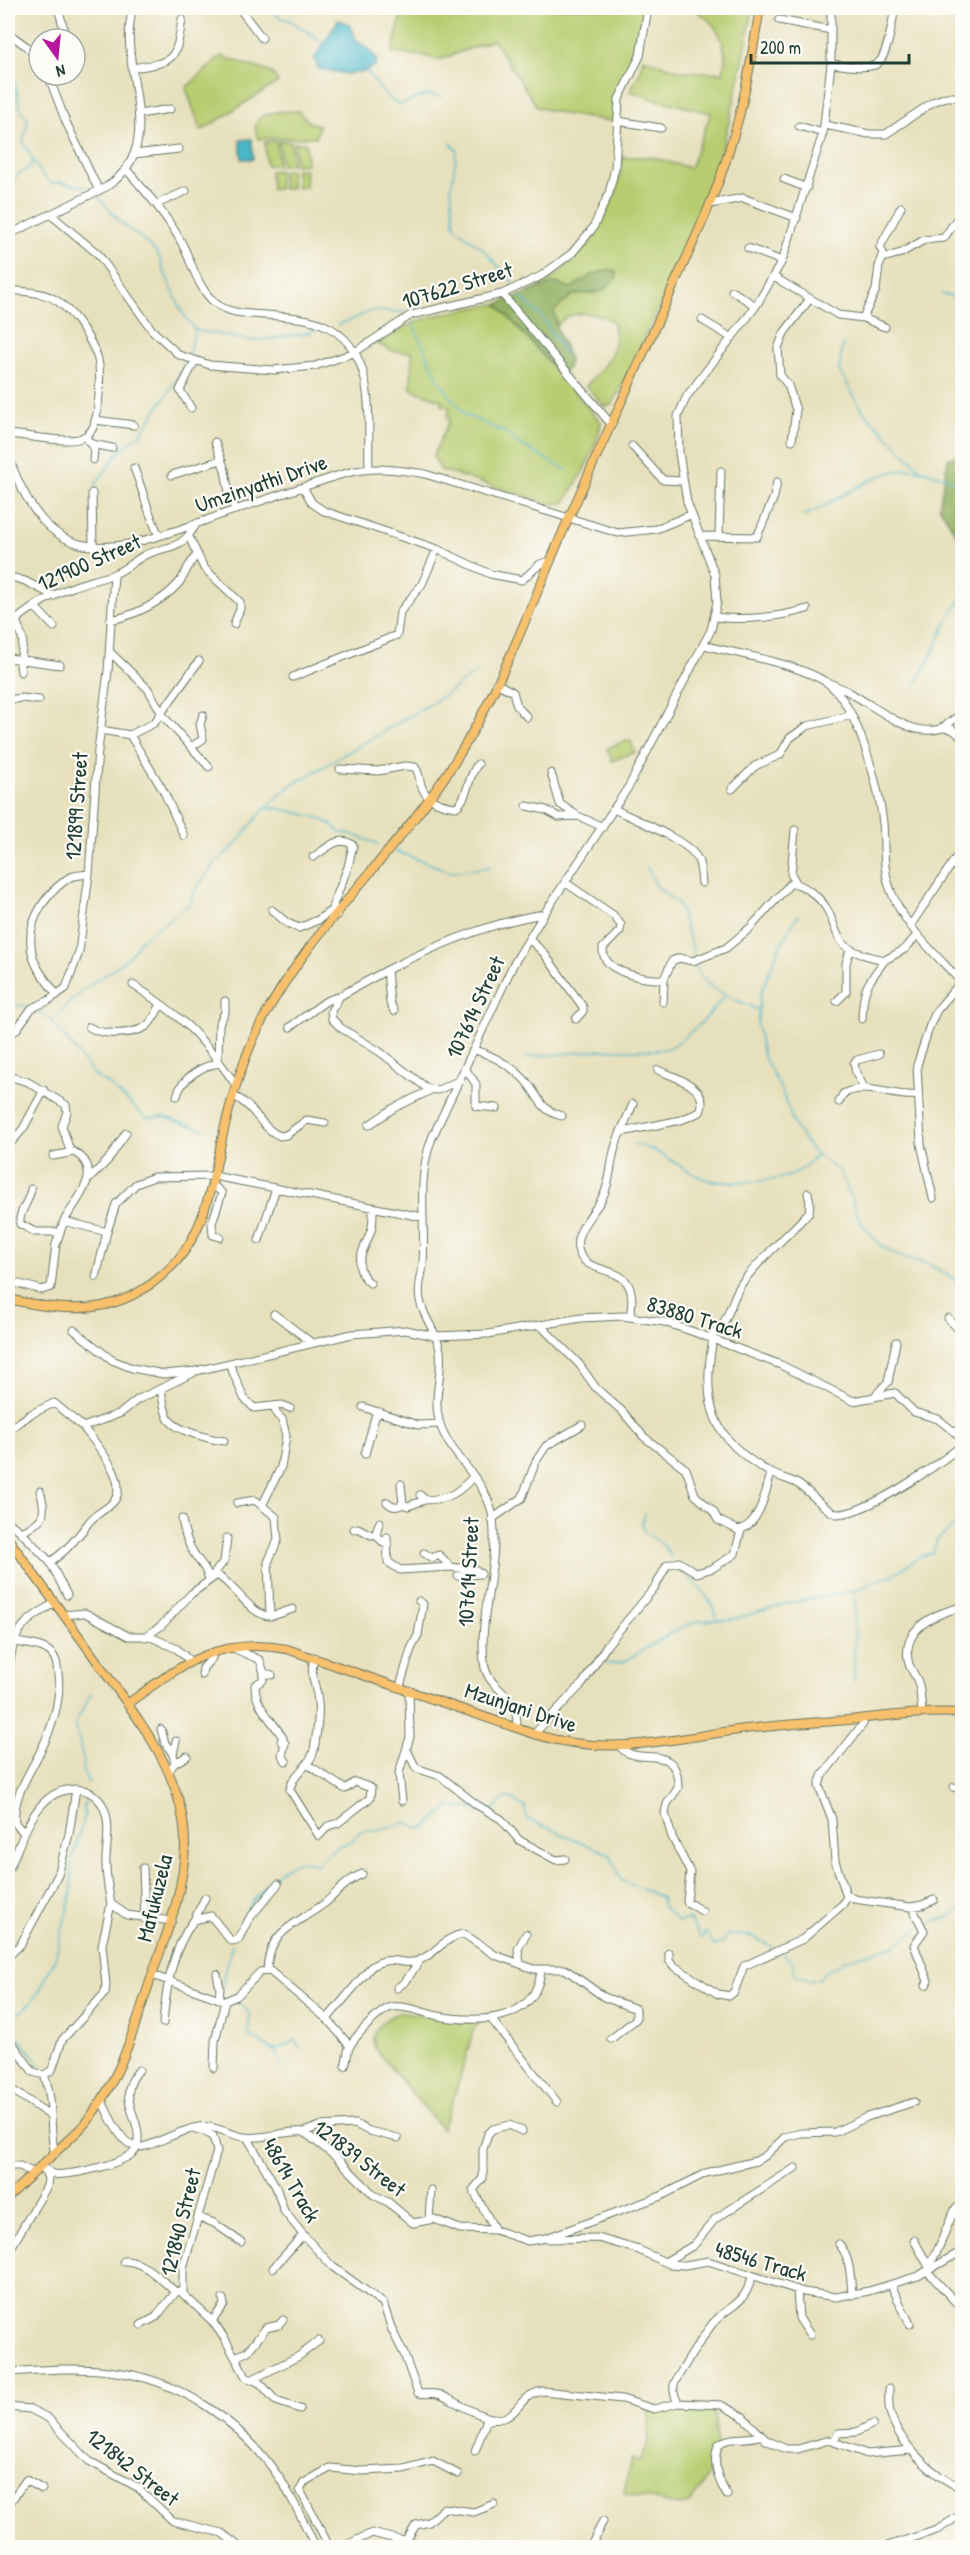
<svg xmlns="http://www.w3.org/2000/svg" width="970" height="2555" font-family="'Patrick Hand',sans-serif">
  <rect width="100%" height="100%" fill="#fdfcf7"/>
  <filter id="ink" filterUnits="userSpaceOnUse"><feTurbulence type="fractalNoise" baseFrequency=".0167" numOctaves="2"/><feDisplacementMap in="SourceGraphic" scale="12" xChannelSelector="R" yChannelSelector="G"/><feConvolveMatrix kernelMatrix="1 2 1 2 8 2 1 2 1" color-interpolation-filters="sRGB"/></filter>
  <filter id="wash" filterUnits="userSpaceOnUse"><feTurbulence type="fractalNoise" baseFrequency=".008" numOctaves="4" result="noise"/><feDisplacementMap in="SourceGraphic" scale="24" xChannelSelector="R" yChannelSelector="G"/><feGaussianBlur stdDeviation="1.35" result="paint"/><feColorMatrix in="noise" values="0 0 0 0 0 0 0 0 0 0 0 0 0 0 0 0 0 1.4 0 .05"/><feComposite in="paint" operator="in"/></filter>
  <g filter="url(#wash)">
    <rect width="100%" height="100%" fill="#e7e0bc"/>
    <path fill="#b8cc70" stroke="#6c8452" stroke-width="1.5" d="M403,8H643L638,48L631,67L614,97L613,121H610L563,114L537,107L493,40L439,60L425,56L392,53Z
      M695,8H753C742,68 730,128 710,186C685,261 646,332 613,404L605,407L586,386C604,365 620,354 613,322C597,312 571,308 557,325L554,311L573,295L596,293L617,273L615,270C597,269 586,281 571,288L548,285L528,293C582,265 615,217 623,157H651L690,168L711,113L653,99L630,91L640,72L643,58L681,71L723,73C728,51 723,32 705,17C701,13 698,13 695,8Z
      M221,56L272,73L278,82L201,131L186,88Z
      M298,111L310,123L319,125L316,137L258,139C257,135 254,128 256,124C262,109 286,112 298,111Z
      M277,141L278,165H266L265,142Z
      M279,141H291L292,164L281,165Z
      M294,143H306L307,164L295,165Z
      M296,169H305L306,187L297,188Z
      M279,170V189H271L270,171Z
      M282,170H291V188L283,189Z
      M497,304L601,422C597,450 580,479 564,503L549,504L441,470L433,456L450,419L447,418L450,408L442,405L443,401L411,389L412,352L393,351L378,344C412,316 454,311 497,304Z
      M630,740L635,752L612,761L607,748Z
      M401,2012L448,2019L480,2021L474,2029L455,2094L442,2129L375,2049C369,2031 385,2017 401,2012Z
      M678,2405L713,2407C720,2451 718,2467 690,2503L677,2505L624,2493L631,2459L640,2461L648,2441L649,2410Z"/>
    <path fill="#92b062" stroke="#58764b" stroke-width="1.5" d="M607,270H615L617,277L603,291L573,295L554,311L557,329L569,359L568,368L560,374L497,304L548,285L556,283L571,288L592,275Z
      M957,455H962V543L939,506L948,459Z"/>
    <path fill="#4cb7c9" stroke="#367a7e" stroke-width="1.5" d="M338,20C350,23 354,28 355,40L369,49L377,60L376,65L364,72L348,74L319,69L314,59Z
      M252,139L253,159H242L240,140Z"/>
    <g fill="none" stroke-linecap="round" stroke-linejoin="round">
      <path stroke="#4cb7c9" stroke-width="1.5" d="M273,8L280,18L289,20L325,43
        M366,70C376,83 385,99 401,105C415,99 428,91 443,97
        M8,74C21,85 14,107 28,120L23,142L42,175L51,183L60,182L86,187
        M451,143L457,150L451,190L455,227L484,250L514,284
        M8,182L31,166L33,160
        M99,198C108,207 115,218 125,226C137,237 161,249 162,267L183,314L195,330L253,341L303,334L322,328
        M941,294L962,298
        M520,297L542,317L565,354
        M413,324L439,381L455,402
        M338,325L372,311L405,312
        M843,344L839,370L863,411L922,471
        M188,356L194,332
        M456,403L465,415L506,433L518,443L556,465
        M558,465L566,470
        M95,485L118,453L141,433L179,376L186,360
        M803,516C836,503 873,471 909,469C926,468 947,479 962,484
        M915,685C934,657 942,624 962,598
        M266,809L276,808L316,817L331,824L340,833L351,834L378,844
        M395,851L452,872L490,867
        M647,867L657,887L678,904L695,957
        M798,915L780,946L761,992L757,1024L763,1056L781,1089L795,1127L812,1151L841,1173L861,1222L880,1245L899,1256L928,1264L962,1283
        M694,964C704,992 734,997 758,1010
        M8,1004L28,1007
        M35,1010L52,1021L95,1076L110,1085L146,1118L164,1117L205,1130
        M52,1021C65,1007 78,993 94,982C108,973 134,957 139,941L190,904L193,893L215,863L234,846L259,815L287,788L442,697L479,670
        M525,1057L585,1052C606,1046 659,1055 672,1046C680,1041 702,1023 708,1016C714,1009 718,1002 726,995
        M634,1144C658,1148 678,1167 700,1177C718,1186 778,1182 796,1173C803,1169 811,1160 818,1155
        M645,1514L642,1524L644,1532L662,1544L671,1556
        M676,1566C693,1581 711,1594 716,1617
        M607,1664L623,1662L682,1627L699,1621L734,1619L790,1603L856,1590L898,1572L921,1556L933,1553L937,1540L955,1525L956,1519L962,1513
        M854,1681L855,1592
        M89,1783L82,1770L84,1763L75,1723L91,1694
        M492,1811L505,1798L513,1799L525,1807L527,1819L609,1854L622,1881L661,1897L664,1908L679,1922L689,1919L701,1938L704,1937V1933H707L714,1946L723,1943L727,1935L752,1936L772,1947
        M925,1925L949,1917L962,1908
        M234,1937C242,1912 285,1845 316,1865L332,1850L351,1841L362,1830L378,1831L407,1822L421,1829L427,1827L450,1806L458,1808L468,1807L481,1812
        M782,1954L791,1960L796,1975L809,1981L819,1979L826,1971L834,1968L844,1960L894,1946L919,1928
        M223,1986C222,1972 229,1959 232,1945
        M237,2000L250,2014L248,2035L276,2052L281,2065
        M8,2017L24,2010L39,1992L55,1958L72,1891L71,1862L85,1815L83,1807L86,1802
        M8,2026L32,2054L42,2070
        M271,2049H279L295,2040L301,2049"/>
    </g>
  </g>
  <g filter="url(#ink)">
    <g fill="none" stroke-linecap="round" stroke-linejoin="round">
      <g stroke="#657664" stroke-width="9">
        <path id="minor" d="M58,8L64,29V39
          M239,8L262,38
          M779,20L831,30
          M8,33L26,46L39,60
          M831,64C844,65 863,69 875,65C888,60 892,21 895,8
          M132,68C174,62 176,62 182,19
          M48,75L66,122L99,191
          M139,114L170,109
          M618,121L661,128
          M825,125L869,134H886L933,102L946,97H962
          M799,126L823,133
          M134,154L179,149
          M126,169C145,191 164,212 179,238C191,258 196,286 214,302C228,314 248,314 266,315C285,317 307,317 324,325C379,350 367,419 369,469
          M784,179L807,188
          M157,204L186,191
          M710,204L743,198L797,218
          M50,214L98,254L152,330L179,355L210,365L274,370L315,366L342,357L355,352L411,315L502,294L541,276L572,253L593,228L609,193L615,168L619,99L640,56L648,8
          M8,235L106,187C172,145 115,67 133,8
          M748,248L782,261
          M880,261L883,253L880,247L901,207
          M774,277L838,315L863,318L885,327
          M8,290C26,292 45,291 60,303C76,316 90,338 97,356C102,370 99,412 94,425C92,431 87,436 81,438C68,444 24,435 8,434
          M732,291L756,306
          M502,294L611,424
          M863,318L876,290L879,266L883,258L901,253L924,240L944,238L962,211
          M702,320L732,338
          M191,408L180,390L195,361
          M95,420L134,425
          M85,436L94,449L93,460
          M792,440L796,410L788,385L780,375L778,348L784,333L809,300
          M215,442L225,470L230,499L236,510
          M92,444L112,448
          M632,446L663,480L682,481
          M8,455C49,572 105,556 204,521C250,504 297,489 343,474C371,466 397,469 425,474L618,533L656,529L690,515
          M134,468C143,490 148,514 159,535
          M172,475L221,460
          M303,487L312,503L324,511L437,549L490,574L522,580L540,564L551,561
          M92,493L93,547
          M700,536L757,537L774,497L777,482
          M719,536L721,471
          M189,537L204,568L240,602V609L234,624
          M8,576L25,581L54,596
          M34,606L54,627
          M716,617C745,621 779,617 807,609
          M16,620L23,640L20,666L21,672
          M110,620C134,616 162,602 178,584C186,575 188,563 197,555
          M8,627C27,610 50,595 75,586C88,581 103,579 116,573C126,569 134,561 143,556C171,543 179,553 197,523
          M704,645C740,655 796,663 826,682C857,702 879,787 883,823C885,846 882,869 891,891C905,928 936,954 962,983
          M110,652L148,689L164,717L209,767
          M8,658L60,665
          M293,677L397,635L400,612L422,584L437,549
          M496,683L513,692L517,706L527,717
          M828,683C862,692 903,739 939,729C947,726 955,718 962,713
          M8,700L22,698L39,700
          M941,728L952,729L962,737
          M101,730L130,735L154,723L199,661
          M130,735L164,792L184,836
          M191,747L203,739L200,724L203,715
          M340,769L378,771L405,766L415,767C419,772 419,778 421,785C426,801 441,805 456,807C469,797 467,777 478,764
          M551,773L560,804L576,815
          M732,789L755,766L780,755L790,738L807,726L852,715
          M527,806L546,810L559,817L578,816L603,827
          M614,809C632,818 692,842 698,860C701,866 701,876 702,883
          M795,830L791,874L797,884
          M313,857C326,850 337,834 353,845L348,867L333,905L337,915
          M566,883L613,915L621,925L620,931L603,948C601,973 646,980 664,979
          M272,910L287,923L299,928L318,920L333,909
          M910,926L962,849
          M529,939L543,952L583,1007V1011L576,1019
          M387,970L340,996L331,1011L332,1019L341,1028L380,1052L428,1089L438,1090L460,1080
          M133,985C183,1016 203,1038 236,1085
          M57,995C49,984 38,972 34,960C23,928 41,898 67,879C72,875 82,875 89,874
          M837,1001L846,992V963L850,950
          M663,1002L664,979L672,961L679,958L693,961L726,948L750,928L790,884C799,883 804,887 811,892C837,911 830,932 846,946C854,953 875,958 885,960L905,949L917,935
          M394,1011L390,1003L387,970C434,946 491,922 544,914
          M862,1019C863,987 867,984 885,960
          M89,1027C103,1036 131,1035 145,1027C151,1024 158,1010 161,1004
          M290,1027L326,1001L340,996
          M8,1036L16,1030L32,1008L48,1001L66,988L79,952L89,874L98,750L108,671L114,574
          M475,1050C494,1056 509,1064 523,1078C539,1094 538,1110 562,1116
          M218,1060L219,1024L225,1012V1001
          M466,1070L476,1084V1106L497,1108
          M8,1076L28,1082L66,1105L67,1112L62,1126L70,1151
          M865,1089L856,1073L854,1063L857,1060L879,1054
          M177,1096C181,1078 203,1065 220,1063
          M233,1096C254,1104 260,1128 280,1136L286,1135L307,1120L325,1123
          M839,1102L843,1094C866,1081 893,1098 917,1095
          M369,1125L394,1108L431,1090
          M622,1132L681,1120L700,1112C711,1087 674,1077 658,1070
          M8,1146L23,1129L44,1090
          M53,1156L74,1152C106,1170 76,1200 64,1221
          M89,1179L108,1160L126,1133
          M212,1184L222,1193L212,1223L213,1235L220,1237
          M31,1189C29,1203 18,1212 20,1224L35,1232H59
          M933,1198L921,1144L917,1065L930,1025L937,1010L961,982
          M259,1240L276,1188
          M96,1277L107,1232L116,1204L136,1184L154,1177L214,1176L422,1217
          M8,1281L42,1290L51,1287L56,1244L64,1221L107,1232
          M370,1283C348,1265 367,1248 372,1227C373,1221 373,1214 373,1208
          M274,1314L312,1343
          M630,1316C643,1256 585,1282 578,1249C574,1232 593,1214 601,1200C610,1185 610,1168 614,1151C618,1135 627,1119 633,1104
          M948,1318L962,1333
          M540,1325L579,1364L596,1388L622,1411L644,1437L686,1469L695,1495L713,1511L718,1520L738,1530C759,1527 766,1491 771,1473
          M74,1330L112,1360L132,1368L164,1374L196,1371L352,1334L406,1330L434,1336L488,1334L581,1318L623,1316L664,1322L694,1332L781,1365L853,1401L895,1393L914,1412L938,1419L962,1438
          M709,1337C730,1326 729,1301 742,1283C761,1257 788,1236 809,1212L810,1203L808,1193
          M713,1339C701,1403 711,1440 771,1473C779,1477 788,1479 796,1483C811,1491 820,1507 836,1514C866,1515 938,1465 962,1445
          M229,1363L244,1398L254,1408L282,1405L290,1408
          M161,1390C163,1399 164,1410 168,1418C175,1431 210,1439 224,1441
          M873,1398L888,1382L896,1342
          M363,1407L418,1425L440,1424
          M8,1430L31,1414L54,1403L83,1427
          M365,1454L375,1417L380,1412
          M401,1484L403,1504L408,1506L425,1500
          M420,1495L425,1500C449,1499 457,1494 473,1477
          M387,1502C392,1507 397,1508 403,1504
          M237,1503L255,1500L276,1517L278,1540L268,1562L270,1616
          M262,1506L281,1467L286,1436L282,1419L277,1415L274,1407
          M182,1519C184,1532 187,1544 195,1555C201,1565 207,1568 209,1580
          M492,1519L522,1498L536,1461L546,1446L582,1425
          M8,1522L19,1530L50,1562C66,1552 78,1537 89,1522C96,1513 108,1509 114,1501C130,1480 94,1442 83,1427L121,1413L137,1400L193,1373
          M380,1522C373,1534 378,1539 388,1546
          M354,1529L358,1528L371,1535L377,1534
          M21,1533C43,1520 48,1516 40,1491
          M387,1537L388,1562L400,1570L450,1567L476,1570L481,1574
          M424,1553L432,1558L439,1555L451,1567
          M50,1562L67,1595
          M212,1576L224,1561L227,1538
          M458,1576L479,1574
          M63,1615L85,1613L128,1636H149L177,1649L191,1662
          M145,1637L161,1626L191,1594L217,1575C234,1584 251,1616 270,1616C277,1615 286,1611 293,1609
          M15,1642C25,1644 37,1644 47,1650C56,1655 57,1664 58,1674C62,1700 51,1731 39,1754C28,1776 12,1798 15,1823L24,1833
          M233,1648L260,1660L264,1673L272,1675
          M264,1673L263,1680L255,1685C255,1708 273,1720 283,1738L281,1741L285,1743L282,1755L286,1761
          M202,1675L203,1668L212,1658L211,1653
          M400,1686L411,1649L418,1635L423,1604L419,1601
          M8,1708C9,1683 6,1645 24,1625C32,1616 44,1610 54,1603
          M922,1713C921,1704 921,1695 919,1685C917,1676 909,1669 908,1660C903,1626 937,1613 962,1607
          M864,1718L863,1724L822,1776L819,1786L832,1819L835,1861L846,1894L854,1899L910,1907L922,1905L934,1900
          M517,1728C517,1721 517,1713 514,1706C504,1689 486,1684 484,1662C478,1614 501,1561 492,1513C485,1479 453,1459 441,1427C431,1399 443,1378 440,1351C438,1333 423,1318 420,1300C417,1289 422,1276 423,1264C426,1221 416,1180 432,1138L513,965L544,914L629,786L711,630L717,602L715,575L687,502L679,453L678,416L687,396L756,306L782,261L823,133L831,64V8
          M161,1729L165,1743L173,1754
          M534,1734L583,1683L607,1645L655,1587L667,1565L679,1562L697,1573L713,1568L735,1554L741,1530
          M619,1745C635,1770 679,1738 678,1788L667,1804L665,1813L672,1837L690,1872L687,1902L702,1911
          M407,1750L416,1768L440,1776L477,1805L501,1819L519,1840L556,1860L565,1859
          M175,1763L187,1756
          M307,1764L345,1789L355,1782L371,1788L370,1798L338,1823L328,1826L319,1836L290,1790C291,1775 311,1766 314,1750C316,1736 320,1717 318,1703C317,1682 309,1682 314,1657
          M169,1770L175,1763L173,1754L176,1741
          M954,1787L962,1790
          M402,1801L399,1773L410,1737L409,1690
          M143,1868L145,1919
          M8,1871C24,1838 36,1782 83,1790C93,1792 102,1801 105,1811C110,1825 107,1843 106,1857C105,1873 108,1888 111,1904L127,1915L172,1921
          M915,1907V1913L924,1931L914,1945L928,1981L926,1985
          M194,1920L205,1898
          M669,1953V1960L674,1966L718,1994L729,1996L734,1992L744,1966L803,1939L843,1904L847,1896
          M8,1957L21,1944L58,1875L69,1834L76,1789
          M520,1964L518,1949L526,1934
          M267,1971C268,1929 298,1924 325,1903C337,1893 347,1880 362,1874
          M217,1974L220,1988L219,1999
          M152,1975L225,2001L237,1996L260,1972L270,1971L327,2019L350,2046
          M397,1988L406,1981L419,1961
          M327,2019L371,1967C392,1952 404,1969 422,1959C437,1952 446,1936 464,1934L495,1955L534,1969H565L604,1997L636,2009V2019L611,2039
          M491,2019L557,2102
          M163,2023C166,1988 172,1949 194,1920L211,1916L231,1941L238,1940L249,1919L278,1884
          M8,2037L33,2072L44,2075L52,2070L62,2040L105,1993L106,1985L102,1945L111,1904
          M345,2066C347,2060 347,2053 349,2048C354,2037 381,2009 392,2007C407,2005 423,2013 438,2016C479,2023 535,2023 541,1971
          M214,2068L215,2041L225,2001
          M44,2075C55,2101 48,2127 55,2154
          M8,2087L51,2116
          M102,2101C136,2176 140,2140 199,2127C213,2124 230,2135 244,2137C264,2140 284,2130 304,2132L336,2157L374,2195L388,2202L413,2223L434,2219L460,2229L495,2230L528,2241L546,2238L661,2196L706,2173L756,2161L765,2156L785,2137L801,2133L835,2132L867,2117L914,2102
          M196,2130L203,2131L213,2136L217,2151L183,2268V2294L212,2321L225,2339L246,2377L251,2380L299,2356L319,2341
          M304,2132L320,2126L355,2124L369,2131L398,2138
          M247,2137L276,2187L284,2211L305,2237L333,2267L383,2303L392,2330L404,2354L418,2393C425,2395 433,2392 441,2395C455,2401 489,2425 506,2417C520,2411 520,2395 543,2391L622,2399L654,2409L678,2403L721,2405L742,2416L766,2440L786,2449H798L829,2440L867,2454L911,2450
          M8,2166H20L34,2173
          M42,2166C46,2169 49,2173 54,2174C67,2177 130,2163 136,2149C147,2121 112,2100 139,2070
          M198,2217L214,2223L241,2242
          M429,2220L431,2190
          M495,2230L473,2190L483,2178V2149L488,2134L493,2129L509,2125L522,2131
          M549,2239L598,2238L639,2250L669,2264L685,2265L708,2261L804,2292L836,2297L869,2291L918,2276L962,2251
          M914,2240L929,2267
          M839,2244C850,2256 851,2279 852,2295
          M8,2253L47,2186L48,2178L43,2168
          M124,2261C143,2260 162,2281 176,2292L182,2291
          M665,2262L694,2245L715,2219L795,2168
          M929,2265C942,2247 945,2227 956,2208
          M273,2268L303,2235
          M927,2271L962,2309
          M891,2285L910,2324
          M797,2290L799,2318L810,2335
          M212,2321L224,2305L223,2299
          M141,2325L156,2317L176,2292
          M236,2357L248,2351L266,2328L279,2325L283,2320
          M8,2372C41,2370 74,2367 108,2371C178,2378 242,2421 280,2479C294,2500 305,2525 316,2548
          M254,2380L261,2384L276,2401L300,2409
          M889,2389C889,2396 888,2405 890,2412C899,2444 932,2476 962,2488
          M678,2403C675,2397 673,2391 674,2385C675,2379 709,2327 714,2322C733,2302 743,2307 752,2277
          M8,2407L30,2409L48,2418L89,2461L137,2487L173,2521L222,2533L241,2548
          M834,2441L838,2433L856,2432L873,2424
          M475,2451L486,2422L494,2418
          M727,2495C717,2479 711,2462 719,2444C731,2435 747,2441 761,2435
          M8,2505L26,2480L42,2489
          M406,2541L416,2525L429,2522L444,2508L474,2512L494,2504
          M330,2548L300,2490L304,2483L330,2468L362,2471L404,2469L433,2461L458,2474
          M340,2548L372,2533L431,2548
          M590,2548L603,2521
          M881,2548L937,2530L962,2514"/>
      </g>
      <g stroke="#657664" stroke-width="10">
        <path id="major" d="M8,1299C71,1313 120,1317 170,1268C209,1230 213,1172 226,1122C234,1089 245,1055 260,1025C309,929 396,854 454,763C504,685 534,595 572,511C605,437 640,362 673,287C694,241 716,196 730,147C745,102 752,54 760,8
          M8,1538C37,1579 67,1619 96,1660C135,1716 185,1772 185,1845C184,1893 165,1937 150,1981C133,2032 118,2087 81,2128L8,2197
          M127,1704C181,1665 217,1636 287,1649L534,1734C606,1757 666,1740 738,1730C775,1725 811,1723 848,1720C886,1716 924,1711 962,1713"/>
      </g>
      <use href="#minor" stroke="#fff" stroke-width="7"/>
      <use href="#major" stroke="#f7c06c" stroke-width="8"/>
    </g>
  </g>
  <g text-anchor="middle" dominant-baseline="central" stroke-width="4.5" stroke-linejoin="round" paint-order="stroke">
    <g font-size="22" fill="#1f3d34" stroke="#fdfcf7">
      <text transform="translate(457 285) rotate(-17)">107622 Street</text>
      <text transform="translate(261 483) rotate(-19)">Umzinyathi Drive</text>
      <text transform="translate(89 562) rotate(-24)">121900 Street</text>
      <text transform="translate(76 806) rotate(-86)">121899 Street</text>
      <text transform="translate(475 1007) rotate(-65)">107614 Street</text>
      <text transform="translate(695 1317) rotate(17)">83880 Track</text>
      <text transform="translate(468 1572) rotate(-87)">107614 Street</text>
      <text transform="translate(521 1707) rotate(18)">Mzunjani Drive</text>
      <text transform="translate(154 1898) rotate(-76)">Mafukuzela</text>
      <text transform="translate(360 2158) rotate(38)">121839 Street</text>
      <text transform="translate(292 2180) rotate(60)">48614 Track</text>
      <text transform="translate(180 2222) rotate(-76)">121840 Street</text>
      <text transform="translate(761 2261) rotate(16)">48546 Track</text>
      <text transform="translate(133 2467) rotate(38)">121842 Street</text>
    </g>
  </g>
  <rect width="970" height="2555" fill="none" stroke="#fdfcf7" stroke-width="30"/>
  <g transform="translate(57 57) rotate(165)"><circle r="28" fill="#fdfcf7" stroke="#a4b0a9" stroke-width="1.5"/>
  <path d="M0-4.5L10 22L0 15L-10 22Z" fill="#b5179e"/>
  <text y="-9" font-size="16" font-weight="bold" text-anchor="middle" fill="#1f3d34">N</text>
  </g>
  <path d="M751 54v9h158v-9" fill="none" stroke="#1f3d34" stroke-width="3"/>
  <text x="760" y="54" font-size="18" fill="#1f3d34" stroke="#fdfcf7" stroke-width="4.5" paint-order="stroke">200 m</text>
</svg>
